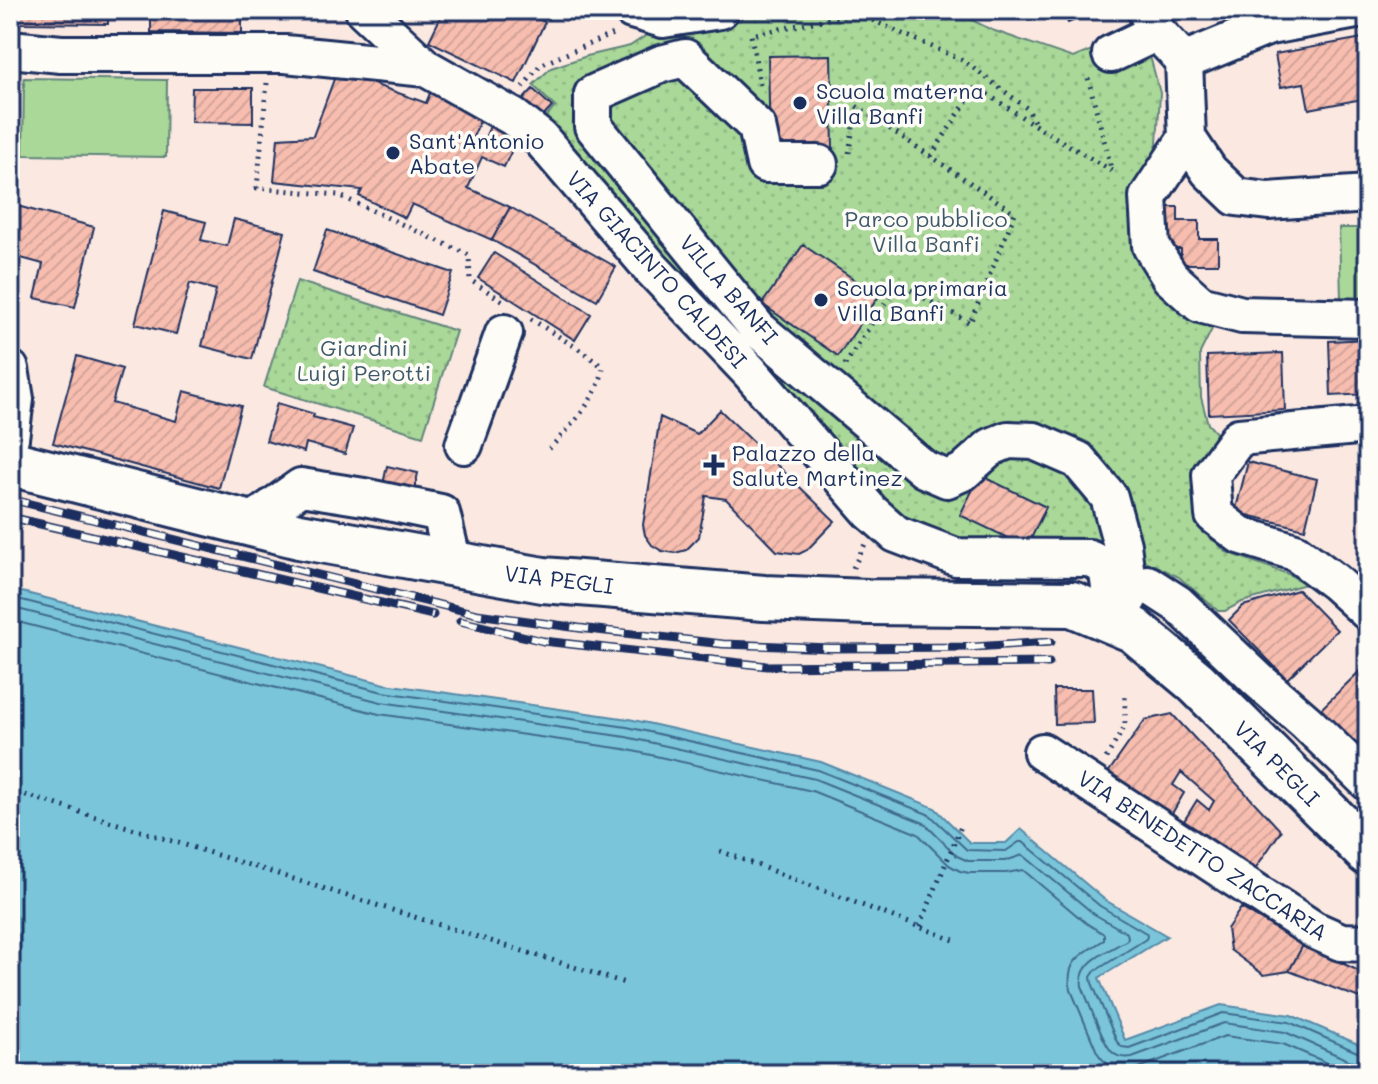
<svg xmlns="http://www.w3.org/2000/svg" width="1378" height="1084" font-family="Mali,sans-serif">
  <defs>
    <pattern id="grass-dots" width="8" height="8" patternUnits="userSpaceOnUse" patternTransform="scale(2)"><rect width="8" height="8" fill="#a9d898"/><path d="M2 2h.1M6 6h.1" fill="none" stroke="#91ba85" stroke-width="1.8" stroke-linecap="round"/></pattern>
    <pattern id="building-hatch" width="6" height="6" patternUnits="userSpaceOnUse" patternTransform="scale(2)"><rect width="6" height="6" fill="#f7bdaf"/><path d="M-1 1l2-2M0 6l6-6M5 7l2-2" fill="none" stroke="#d3a399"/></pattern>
  </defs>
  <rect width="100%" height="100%" fill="#fbe9e1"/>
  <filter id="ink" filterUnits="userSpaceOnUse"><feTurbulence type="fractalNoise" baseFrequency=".0125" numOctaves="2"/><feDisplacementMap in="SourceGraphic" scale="16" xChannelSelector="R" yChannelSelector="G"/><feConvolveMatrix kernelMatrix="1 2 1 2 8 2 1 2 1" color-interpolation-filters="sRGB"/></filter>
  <g filter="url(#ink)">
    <path fill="url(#grass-dots)" stroke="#62847b" stroke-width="2" d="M756,10H952L992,30L1073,58L1140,30L1150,56L1160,93L1157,144L1143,190L1168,293L1213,327L1200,353L1201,397L1208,424L1219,436L1201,512L1215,540L1226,552L1288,574L1306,584L1242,602L1225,611H1218L1179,577L1138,558L973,549L922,531L890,510L706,306L544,119L555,107L533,85L551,68L587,56L630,46L650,33L695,29L737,21Z
      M297,281L456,331L423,436L264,387Z"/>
    <path fill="#a9d898" stroke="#62847b" stroke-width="2" d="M24,78L167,80L166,157L23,155Z
      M1339,228H1368V298L1341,299Z"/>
    <path fill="#7ac5d9" stroke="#5489a8" stroke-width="2" d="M10,589L385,684L629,719L821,762L935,808L970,843H1006L1021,829L1105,900L1167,936L1099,978L1125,1040L1221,1005L1291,1015L1360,1045L1368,1047V1074H10Z"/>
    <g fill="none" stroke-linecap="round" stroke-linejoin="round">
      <path stroke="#416b8f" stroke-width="2" d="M10,597L383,692L627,727L818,770L930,815L967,850L1006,851L1019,842H1023L1100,906L1146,933L1147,936L1146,939L1095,971L1091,977L1092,983L1117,1042L1122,1047L1129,1048L1223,1013L1289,1022L1357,1052L1368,1054
        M10,607L381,702L626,737L815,779L924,823L957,856L968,861H1005L1023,855L1094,914L1127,933L1128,937L1127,940C1109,951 1078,961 1082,986C1088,1000 1103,1045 1113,1053C1119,1058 1125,1058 1132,1057L1224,1023L1285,1032L1353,1062L1368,1064
        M10,620L379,714L624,749L812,791L918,834L949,865L960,871L969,873H1006L1023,870L1086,923L1104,934V940C1083,953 1064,961 1071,990L1097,1052C1106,1067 1119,1072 1136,1069L1225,1036L1283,1044L1353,1074"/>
    </g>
    <path fill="url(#building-hatch)" stroke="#1b2f5e" stroke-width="2" d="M18,10H108V24L18,23Z
      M151,10H242V33L151,32Z
      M444,10H520L545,22L516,83L429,41Z
      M1062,10H1099L1068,23Z
      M1368,37V98L1309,109L1304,83L1281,87L1275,54Z
      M831,55L833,149L770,150L768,56Z
      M337,71L426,103L432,88L485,109L470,144L480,149L491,124L518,137L504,167L482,157L468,188L510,207L492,240L412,204L405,218L359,196L362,190L274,181L278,138L313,136Z
      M192,88H253V123L191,122Z
      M533,89L552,107L538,122L518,105Z
      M10,204L94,227L75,307L35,298L43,264L10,255Z
      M510,207L616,267L597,300L492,240Z
      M1161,207H1178V221H1199V239H1218V264H1181V249H1161Z
      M164,211L206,222L201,240L227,246L234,219L285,232L252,359L202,346L216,290L190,283L176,334L135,324Z
      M327,230L453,273L439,315L313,272Z
      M803,245L879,296L838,356L762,304Z
      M494,253L591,314L575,340L478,278Z
      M1368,339V394L1331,396L1329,341Z
      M1283,353L1285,410L1209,414L1207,356Z
      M77,356L122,369L112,403L176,421L184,391L241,406L219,488L53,443Z
      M277,403L314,414L313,417L353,428L345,454L306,443L304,452L266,441Z
      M720,410L835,521L807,550L799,554L777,551L726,499L706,496L699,537L686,550L675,553L662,551L652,545L645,535L643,525L660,417L697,434Z
      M1248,462L1317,479L1305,529L1235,512Z
      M387,466L418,473L411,505L380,498Z
      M980,475L1046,507L1027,547L960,515Z
      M1298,590L1337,630L1287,679L1229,620L1243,606Z
      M1368,663V759L1321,709Z
      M1054,689H1092L1094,723L1055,724Z
      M1172,714L1281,831L1248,879L1179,829L1197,800L1209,810L1214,801L1181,772L1173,785L1184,793L1167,822L1103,780L1145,720Z
      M1241,908L1303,945L1289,971L1264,975L1230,950L1227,929Z
      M1303,945L1359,971L1362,999L1289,971Z
      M1368,969V1026H1365L1359,971Z"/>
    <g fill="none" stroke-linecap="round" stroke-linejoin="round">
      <g stroke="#1b2f5e" stroke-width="42">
        <path id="minor" d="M364,10L426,68
          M632,10L663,19L720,10
          M1146,10L1157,32L1184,61
          M1356,10L1269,26L1184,61L1187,138L1209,171L1236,197L1268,201L1368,194
          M10,49L61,54H285L426,68L513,117L540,138L651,268L750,372L871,512L896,534L956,557L1089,558L1103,565L1108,573L1115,623
          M1111,54L1157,32
          M1187,138L1148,197L1151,246L1170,277L1200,304L1242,315L1368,318
          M819,164H765L757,127L685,58L661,64L593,94V126L758,329L924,469L947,479L963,472L991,447L1008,440L1034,441L1078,460L1109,497L1122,545L1126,575L1122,589
          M10,369L15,399L10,438
          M1368,425L1239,437L1211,475L1214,515L1240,535L1295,552L1335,582L1368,612
          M464,445L504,333
          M249,524L301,487L364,497L441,513L453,563
          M1119,615L1134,588L1147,584L1178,604L1258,680L1306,722L1368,782
          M1042,752L1314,930L1341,942L1368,943"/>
      </g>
      <g stroke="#1b2f5e" stroke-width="50">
        <path id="major" d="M10,463L299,536L543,580L764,598L868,602L1072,604L1134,630L1196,682L1368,853"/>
      </g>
      <path stroke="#1b2f5e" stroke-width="5" stroke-dasharray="2 6" stroke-linecap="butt" d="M267,83L257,188L338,195L469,255L470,280L506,303
        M760,85L751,35L856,13L964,61L1028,109L1036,126
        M523,87L540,65L615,33
        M931,156L976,87L1036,126L1112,171L1087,74
        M531,319L580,350L603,367C600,397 568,429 548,450
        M845,365L898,283L970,323L1015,213L856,106L849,154
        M853,568L865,544
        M1106,758L1125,726V696
        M10,790L628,984
        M720,851L959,942
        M920,926L962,824"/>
      <use href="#minor" stroke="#fdfcf7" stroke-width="36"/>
      <use href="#major" stroke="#fdfcf7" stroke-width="44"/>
      <g stroke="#1b2f5e" stroke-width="9">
        <path id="rail" d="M10,499L477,614L579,628L723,644L831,648L974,647L1051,642
          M10,517L433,615
          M460,621L543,641L767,666L1049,663"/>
      </g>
      <use href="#rail" stroke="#fdfcf7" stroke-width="6" stroke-dasharray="18" stroke-linecap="butt"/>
    </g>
  </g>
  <g fill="#1b2f5e" stroke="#fdfcf7" stroke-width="3">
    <circle cx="800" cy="103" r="8"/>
    <circle cx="393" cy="153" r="8"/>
    <circle cx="821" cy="300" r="8"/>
    <path d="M710 453h8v8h8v8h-8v8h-8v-8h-8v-8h8z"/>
  </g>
  <g text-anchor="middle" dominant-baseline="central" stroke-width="7" stroke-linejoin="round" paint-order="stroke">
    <g font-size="22" fill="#1b2f5e" stroke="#fdfcf7" text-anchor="start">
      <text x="816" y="90">Scuola materna<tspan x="816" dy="25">Villa Banfi</tspan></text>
      <text x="409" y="140">Sant'Antonio<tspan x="409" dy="25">Abate</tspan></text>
      <text x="837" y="287">Scuola primaria<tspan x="837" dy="25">Villa Banfi</tspan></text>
      <text x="732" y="452">Palazzo della<tspan x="732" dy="25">Salute Martinez</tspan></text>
    </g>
    <g font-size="22" fill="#3e596c" stroke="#fdfcf7">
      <text x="926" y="218">Parco pubblico<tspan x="926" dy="25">Villa Banfi</tspan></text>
      <text x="364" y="347">Giardini<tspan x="364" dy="25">Luigi Perotti</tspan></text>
    </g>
    <g font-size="22" fill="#1b2f5e" stroke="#fdfcf7">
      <text transform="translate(657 269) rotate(48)">VIA GIACINTO CALDESI</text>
      <text transform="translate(729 289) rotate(49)">VILLA BANFI</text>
      <text transform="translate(559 579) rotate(7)">VIA PEGLI</text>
      <text transform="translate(1277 763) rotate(45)">VIA PEGLI</text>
      <text transform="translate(1203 855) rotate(33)">VIA BENEDETTO ZACCARIA</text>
    </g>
  </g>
  <rect width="1378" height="1084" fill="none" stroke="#fdfcf7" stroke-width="40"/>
  <rect x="20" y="20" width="1338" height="1044" fill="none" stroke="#1b2f5e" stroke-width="3" filter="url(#ink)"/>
</svg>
